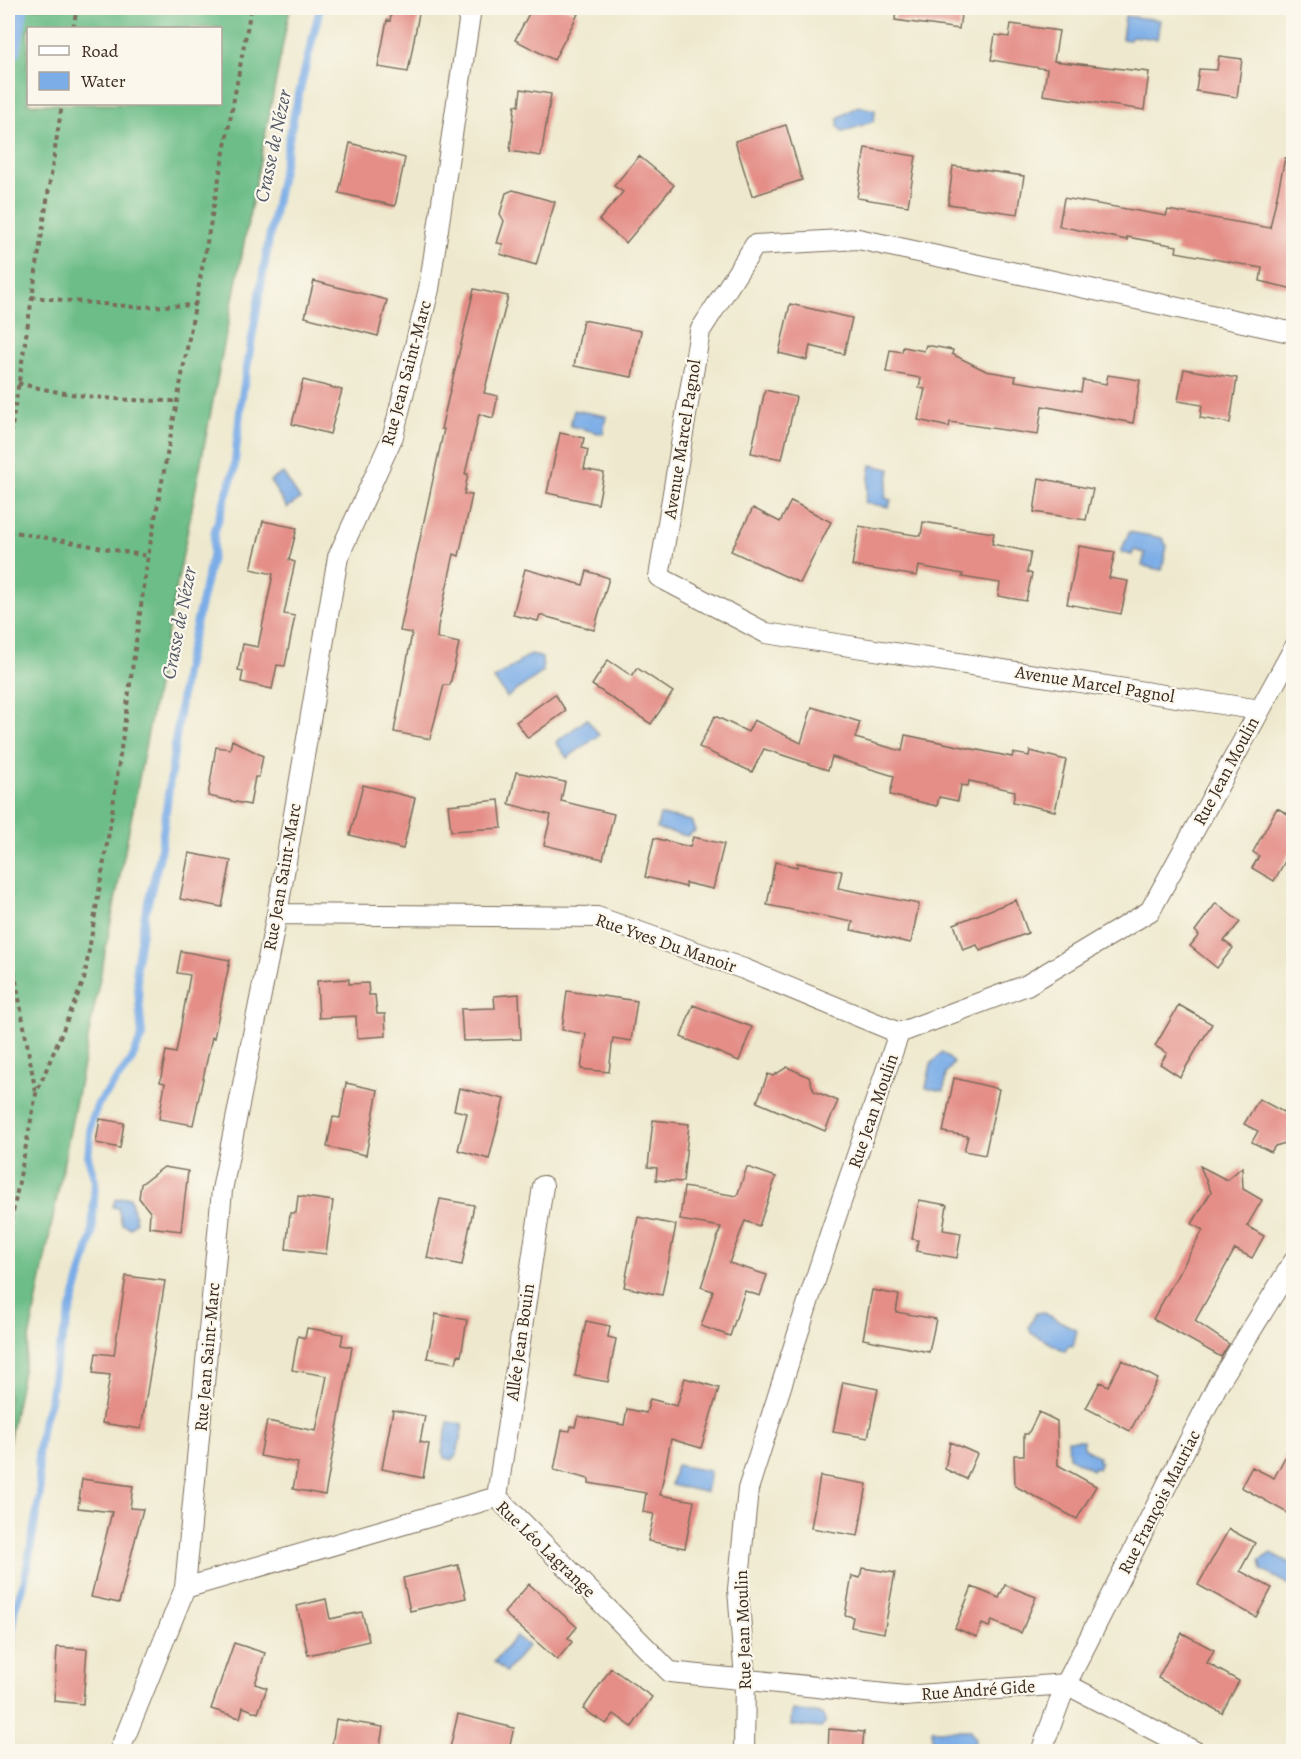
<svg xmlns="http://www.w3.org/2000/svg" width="1301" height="1759" font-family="Alegreya,serif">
  <rect width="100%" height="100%" fill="#fbf7ec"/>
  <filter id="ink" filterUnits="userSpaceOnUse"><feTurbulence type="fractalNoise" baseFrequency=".0167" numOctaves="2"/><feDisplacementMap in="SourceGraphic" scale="12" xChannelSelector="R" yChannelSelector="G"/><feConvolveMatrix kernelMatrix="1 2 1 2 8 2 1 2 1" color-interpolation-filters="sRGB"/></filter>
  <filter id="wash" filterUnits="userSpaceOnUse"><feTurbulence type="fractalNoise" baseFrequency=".008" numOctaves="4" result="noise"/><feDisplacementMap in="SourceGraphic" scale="24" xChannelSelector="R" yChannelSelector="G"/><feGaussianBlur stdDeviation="1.35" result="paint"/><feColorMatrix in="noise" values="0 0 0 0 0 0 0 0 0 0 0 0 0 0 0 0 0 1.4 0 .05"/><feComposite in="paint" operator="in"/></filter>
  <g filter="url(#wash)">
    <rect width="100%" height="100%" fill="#eee9ce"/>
    <path fill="#6dbd88" stroke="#547453" stroke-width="1.5" fill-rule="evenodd" d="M8,8H290L8,1447ZM28,28H220V104H28Z"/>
    <path fill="#7cade7" stroke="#5c6c82" stroke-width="1.5" d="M1125,16L1160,20L1157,39L1132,36L1130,40L1122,39Z
      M858,106L875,110L874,121L843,132L838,126V118Z
      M574,410L606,416L603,434L570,426Z
      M871,465L890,469L885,498L891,500L889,507L865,503Z
      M283,473L300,499L287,508L270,481Z
      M1129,532L1162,538L1167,546L1162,570L1142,566L1145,553L1134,550L1132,555L1121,552Z
      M531,654L542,658L543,672L507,697L494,679Z
      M587,719L599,735L567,758L556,742Z
      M660,815L691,821L695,831L687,836L657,829Z
      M942,1052L954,1063L946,1073L944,1091L926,1088L931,1064Z
      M130,1197L136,1221L131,1228L122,1224L118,1208L112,1207L116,1199Z
      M1042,1312L1077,1330L1073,1346H1068L1065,1351L1031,1333L1029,1327L1036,1313Z
      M448,1422L463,1424L457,1455L451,1460L445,1458L442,1452Z
      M1068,1440H1083L1084,1448L1099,1457L1098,1461L1101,1462L1098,1469L1094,1467L1092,1470L1069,1457Z
      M676,1465L710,1471L706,1492L671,1485Z
      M1271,1553L1293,1565V1587L1262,1570L1260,1560Z
      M516,1636L528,1646L506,1672L494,1662Z
      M792,1710L822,1714L826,1722L821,1728L791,1725Z
      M970,1730L976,1739L971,1748L932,1749V1730Z"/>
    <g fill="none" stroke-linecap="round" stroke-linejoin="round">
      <path stroke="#7cade7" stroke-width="8" d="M8,1683L14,1610L25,1579L40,1494L38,1454L42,1425L50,1401L55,1365L92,1236L95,1181L88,1157L91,1122L98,1104L131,1061L142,1036L136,965L145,914L160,855L185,671L212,557L215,530L234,471L241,402L269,239L294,114L320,8"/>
      <path stroke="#7cade7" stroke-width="27" d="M8,48L15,8"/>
    </g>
    <g id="blocks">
      <path fill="#e48e87" d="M392,8H420L408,72L378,67L387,20L390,21Z
        M532,8H566L578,14L554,60L515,40Z
        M896,8H962L959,29L895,20Z
        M1011,24L1059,31L1054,61L1149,72L1144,110L1043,95L1047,69L991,60L995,35L1009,37Z
        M1219,56L1242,59L1237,97L1196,91L1199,69L1217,70Z
        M521,89L551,94L541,156L510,151L515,105L519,106Z
        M786,125L802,180L752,196L735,141Z
        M350,143L405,158L395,206L339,193Z
        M865,148L916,156L908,206L857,198Z
        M639,156L674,185L626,243L599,220L623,192L614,186Z
        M1285,158L1293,159V289L1260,281L1262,268L1176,252L1177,246L1127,237V240L1059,226L1064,198L1166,216L1168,210L1270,228Z
        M953,166L1024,176L1018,214L948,204Z
        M513,190L555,202L536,265L500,254L503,244L497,243L504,221L500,214L506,193Z
        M314,281L387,300L378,336L305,317Z
        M474,289L508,296L484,393L498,396L493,418L479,414L465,474H468L464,494L472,495L459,556L454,554L438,626L437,638L459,643L450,685H444L430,739L394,732L412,633L400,631L444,429H441Z
        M790,304L852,318L844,354L810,346L807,360L779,353Z
        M583,320L641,331L632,377L574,366Z
        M926,345L953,350L952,354L986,371L1016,376L1015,381L1081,392L1083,380L1106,384L1108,375L1140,380L1133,423L1042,406L1038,435L950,422L949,427L918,420L925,389L919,388L921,378L886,372L890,350L902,352L903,347L924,351Z
        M1184,369L1237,378L1230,423L1200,418L1202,405L1178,401Z
        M303,380L342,390L330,434L292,424Z
        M765,390L796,397L782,459L751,453Z
        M560,433L584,438L582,448L588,450L584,469L604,473L598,504L547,493Z
        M1039,478L1093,489L1086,520L1034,512Z
        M791,501L831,522L800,583L731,551L753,508L780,522Z
        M263,521L297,528L289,560L295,562L284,614L295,616L285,666L277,665L272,689L241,682L243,671L238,670L243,644L258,647L273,574L251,569Z
        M923,522L994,533L992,544L1031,552L1027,572L1032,574L1026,601L998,596L1000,583L962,577L963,574L919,566L917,576L852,566L859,526L921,536Z
        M1079,546L1115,552L1109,578L1128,581L1121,614L1067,604Z
        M525,569L583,585L587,571L609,578L594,630L540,615L538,621L513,615Z
        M608,660L632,676L637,668L673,692L651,724L592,685Z
        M555,694L566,711L528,738L516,722Z
        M812,707L860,722L855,738L902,751L905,735L1012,757L1013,753L1029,756L1030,751L1066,760L1055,811L1013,802L1015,791L969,781L968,786L961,785L958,801L939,797L937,806L890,795L894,776L832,757L828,770L764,749L752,772L699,747L715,716L748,732L754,720L801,743Z
        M232,740L263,756L259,777H255L250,805L208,796L216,747L230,749Z
        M516,772L565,782L561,801L614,814L603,859L544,845L551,815L509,804Z
        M363,785L415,798L403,849L350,835Z
        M499,800L502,828L451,831L448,805Z
        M1277,808L1293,817V847L1274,881L1252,868L1259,856L1253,852Z
        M693,837L724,844L713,889L686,883V887L645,877L654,838L690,847Z
        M189,853L231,861L222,907L180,899Z
        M775,862L797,867V863L842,871L838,888L919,904L911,943L851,930L853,922L767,905Z
        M1016,900L1028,933L980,951L977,945L963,950L954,924Z
        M1216,903L1240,922L1224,941L1233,948L1217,968L1190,946L1199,935L1195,931Z
        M181,951L230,960L214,1038L212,1037L193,1125L159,1119L165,1083L160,1082L166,1051L176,1053L190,975L177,973Z
        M349,979V984L368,983L369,995H375L377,1014H385L386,1036L357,1038L356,1016L319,1018L317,981Z
        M567,991L637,1001L631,1041L613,1038L609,1072L581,1069L586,1034L562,1030Z
        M519,994L521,1039L463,1041L461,1009L495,1008L494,996Z
        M693,1005L752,1027L739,1061L681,1037Z
        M1179,1005L1212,1024L1180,1077L1160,1064L1167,1053L1155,1046Z
        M787,1067L809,1077L814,1091L838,1101L825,1131L757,1102L768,1074L773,1076Z
        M954,1078L999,1089L985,1155L964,1151L968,1136L943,1132Z
        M346,1083L378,1090L366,1155L327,1147L333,1117L340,1118Z
        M459,1088L504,1099L489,1159L458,1150L467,1113L454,1110Z
        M1259,1099L1285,1113L1293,1111V1141L1275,1146L1271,1152L1252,1142L1258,1131L1244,1124Z
        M100,1119L124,1123L120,1148L96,1143Z
        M653,1120L689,1124L683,1182L656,1180L657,1168L648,1167Z
        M1200,1166L1227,1180L1242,1167L1243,1189L1262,1200L1247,1226L1264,1236L1252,1258L1235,1249L1195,1321L1229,1344L1221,1357L1153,1319L1203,1230L1192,1224L1211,1192Z
        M164,1167L188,1171L181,1231L149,1227L150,1212L139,1198L141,1184Z
        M747,1167L776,1177L759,1226L745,1221L729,1263L767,1275L760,1296L745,1291L730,1336L701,1326L713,1291L701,1287L721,1227L680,1220L684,1187L737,1196Z
        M298,1196L333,1201L326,1254L286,1249L290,1213H296Z
        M440,1199L474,1205L462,1265L427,1258Z
        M919,1200L947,1205L943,1230L961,1233L957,1258L916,1251L918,1240L912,1239Z
        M638,1217L676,1225L662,1295L624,1287Z
        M126,1276L165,1281L141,1429L102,1423L110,1375L93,1373L96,1353L114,1355Z
        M872,1290L899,1295L896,1312L936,1319L929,1352L863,1339Z
        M436,1314L467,1320L461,1356L458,1355L456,1363L427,1358Z
        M586,1321L610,1326L608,1337L616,1339L608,1382L575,1376Z
        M307,1328L343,1334L341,1345L352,1347L325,1495L293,1489L298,1463L260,1456L267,1421L316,1431L327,1376L292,1370L298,1336L305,1338Z
        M1122,1360L1158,1379L1130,1431L1086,1408L1100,1382L1108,1386Z
        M685,1378L719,1388L701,1448L671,1439L660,1495L694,1501L685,1548L648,1541L654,1514L643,1512L646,1493L589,1483V1479L554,1470L562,1430L570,1431L571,1426L575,1427L578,1416L624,1425L627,1409L646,1413L650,1399L677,1406Z
        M843,1382L878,1389L868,1438L833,1432Z
        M393,1410L425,1416L420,1442L429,1444L423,1478L382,1469Z
        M1039,1412L1057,1421L1058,1465L1096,1486L1077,1519L1015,1486L1014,1455H1024V1434H1028Z
        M950,1442L977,1454L966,1479L945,1469Z
        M1293,1442V1516L1241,1487L1252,1467L1274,1478Z
        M820,1476L867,1484L858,1536L811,1528Z
        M82,1479L133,1486L130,1508L143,1509L119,1603L91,1597L112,1512L78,1508Z
        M1229,1529L1255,1543L1240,1571L1272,1588L1256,1617L1198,1585Z
        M458,1565L466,1598L410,1611L403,1578Z
        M862,1568L895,1573L884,1633L851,1627L853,1617L845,1615L852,1576L860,1578Z
        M529,1584L577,1627L568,1638L572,1642L557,1660L504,1613Z
        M1005,1585L1036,1597L1021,1633L992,1621L989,1627L982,1624L977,1637L955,1628L972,1587L999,1598Z
        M326,1599L330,1619L362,1612L369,1641L308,1655L297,1606Z
        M1182,1633L1214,1650L1207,1663L1239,1681L1222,1713L1158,1678Z
        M234,1643L265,1653L255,1684L267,1688L258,1713L243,1707L240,1718L211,1709Z
        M57,1647L87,1649L83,1704L54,1701Z
        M611,1668L652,1697L632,1727L614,1714L606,1724L583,1709Z
        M458,1714L514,1728L508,1752H449Z
        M336,1719L383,1727L379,1752H331Z
        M829,1729L864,1732L862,1752H828Z"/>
    </g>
  </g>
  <g filter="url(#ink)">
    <use href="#blocks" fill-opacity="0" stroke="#7a6d5c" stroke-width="1.5"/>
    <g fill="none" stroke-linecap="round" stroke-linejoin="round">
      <g stroke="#7a6d5c" stroke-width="22">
        <path id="minor" d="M1260,710L766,633L659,577L700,331L755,245L858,239L1294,333
          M277,914L597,917L744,969L899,1033
          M497,1497L543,1186
          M185,1588L497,1497L670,1672L905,1696L1066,1684L1196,1752
          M119,1752L185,1588L222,1190L277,914L338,557L393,436L429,289L471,8
          M744,1752L745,1679L738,1589L748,1489L830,1234L899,1033L1027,985L1150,911L1294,648
          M1041,1752L1066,1684L1218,1384L1294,1261"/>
      </g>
      <path stroke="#7a6d5c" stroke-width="4" stroke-dasharray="4.5 4.5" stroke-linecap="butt" d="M73,28L77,8
        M31,297L135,307L195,305
        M18,383C71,397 122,401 177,401
        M8,452L62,104
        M8,531L148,556
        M8,936L36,1094
        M8,1238L36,1094L84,980L111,820L148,556L251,8"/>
      <use href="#minor" stroke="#fff" stroke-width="20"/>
    </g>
  </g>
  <g text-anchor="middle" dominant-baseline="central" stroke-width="4.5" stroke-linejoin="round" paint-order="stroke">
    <g font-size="18" fill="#3b2a1e" stroke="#fbf7ec">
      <text transform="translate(406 373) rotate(-75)">Rue Jean Saint-Marc</text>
      <text transform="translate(682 439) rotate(-81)">Avenue Marcel Pagnol</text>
      <text transform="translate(1095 684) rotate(9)">Avenue Marcel Pagnol</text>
      <text transform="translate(1226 771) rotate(-62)">Rue Jean Moulin</text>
      <text transform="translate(282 877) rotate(-80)">Rue Jean Saint-Marc</text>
      <text transform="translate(666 943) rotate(19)">Rue Yves Du Manoir</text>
      <text transform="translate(873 1111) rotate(-71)">Rue Jean Moulin</text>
      <text transform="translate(520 1342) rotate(-82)">Allée Jean Bouin</text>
      <text transform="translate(207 1357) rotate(-85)">Rue Jean Saint-Marc</text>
      <text transform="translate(1159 1502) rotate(-63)">Rue François Mauriac</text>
      <text transform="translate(546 1549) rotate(44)">Rue Léo Lagrange</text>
      <text transform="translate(743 1630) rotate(-92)">Rue Jean Moulin</text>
      <text transform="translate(978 1690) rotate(-4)">Rue André Gide</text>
    </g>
    <g font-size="20" font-style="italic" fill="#525864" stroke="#fbf7ec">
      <text transform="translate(273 146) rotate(-78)">Crasse de Nézer</text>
      <text transform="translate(179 623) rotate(-79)">Crasse de Nézer</text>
    </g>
  </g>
  <rect width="1301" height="1759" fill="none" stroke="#fbf7ec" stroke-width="30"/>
  <rect x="27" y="27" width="195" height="78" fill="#fbf7ec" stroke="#aea59a" stroke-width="1.5"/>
  <rect x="39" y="46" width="30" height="9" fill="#ffffff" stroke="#aea59a" stroke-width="1.5"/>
  <text x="81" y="57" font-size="18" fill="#3b2a1e">Road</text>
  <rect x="39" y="72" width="30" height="18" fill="#7cade7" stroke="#aea59a" stroke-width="1.5"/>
  <text x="81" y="87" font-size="18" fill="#3b2a1e">Water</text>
</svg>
